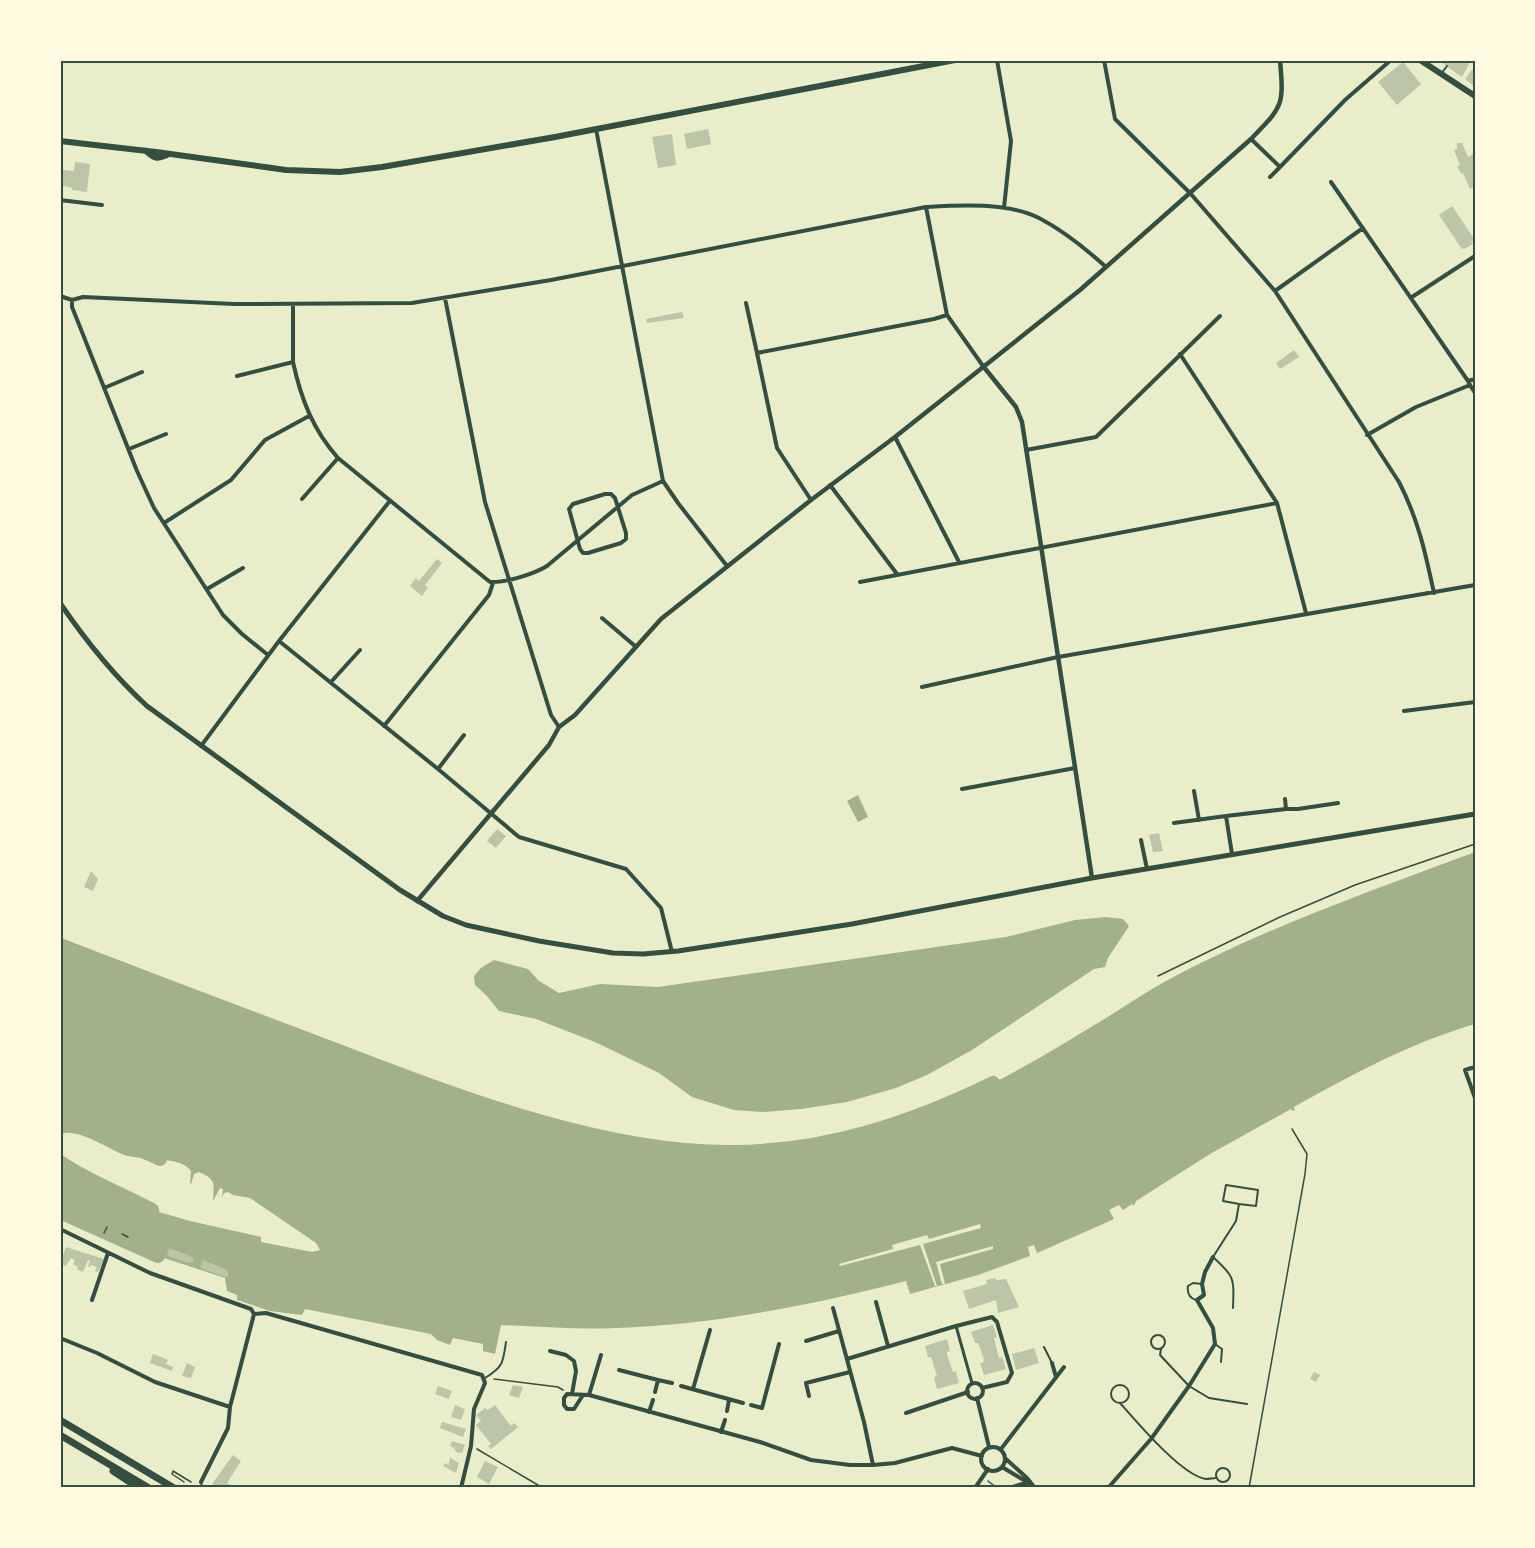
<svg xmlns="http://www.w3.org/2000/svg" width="1535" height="1548" font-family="'Space Grotesk',sans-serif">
  <rect width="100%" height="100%" fill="#e9edc9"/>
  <path fill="#a3b18a" d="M858,795L868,817L858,822L847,801Z
    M1475,852V1024C1410,1043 1353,1074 1294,1107L1295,1110L1292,1111L1291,1109L1210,1154L1136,1201L1134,1206L1132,1204L1123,1210L1119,1205L1109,1210L1114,1219L1103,1224L1037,1253L1034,1245L1028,1247L1030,1256L978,1275L910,1294L906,1281C812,1305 712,1325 616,1328C577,1330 539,1326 501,1325L495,1354L483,1351V1344L453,1338L450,1345L437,1340L431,1334L305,1309L302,1315L270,1311L237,1300V1295L227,1291L225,1278L158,1256L60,1212V1162L97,1185L125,1195L152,1210L190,1221L261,1237V1242L312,1252L320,1250L316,1243L250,1198L233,1195L228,1192L224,1193L222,1198L223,1189L220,1188L213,1201C213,1185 218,1180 199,1172L194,1174L191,1184L190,1183L191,1171C183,1161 173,1162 162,1159C155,1157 150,1153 144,1151C138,1150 132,1150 126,1148C107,1142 80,1120 60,1127V945C153,980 245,1015 338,1050C460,1097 601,1153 734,1152C799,1152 865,1136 927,1113C988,1090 1045,1055 1101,1021C1123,1008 1144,993 1166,981C1264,928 1371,891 1475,852Z
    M1106,917L1123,919L1129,926L1108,958L1105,967L1094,969L972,1050L927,1075L896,1088L847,1102L801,1109L763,1112L734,1110L692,1097L659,1073L595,1042L536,1019L499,1011L486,995L475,985L474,976L481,968L494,960L528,969L539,981L559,993L600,984L658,987L1006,937L1075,920Z"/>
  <path fill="#e9edc9" d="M980,1224L981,1228L923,1244L937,1286H935L920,1245L840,1266L839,1264L893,1249L892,1245L927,1235L929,1239Z
    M993,1246V1249L940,1264L945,1284H942L936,1262Z"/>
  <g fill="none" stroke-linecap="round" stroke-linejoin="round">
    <path stroke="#a3b18a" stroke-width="14" d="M60,945C150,980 241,1014 331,1048C454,1095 603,1154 734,1152C827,1151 911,1123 993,1083L1003,1093
      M60,1127C77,1121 107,1139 123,1147C129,1150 136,1150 142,1151C148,1153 154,1156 160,1159L163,1145
      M60,1162C89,1182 121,1193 152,1210L158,1256L60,1212"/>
  </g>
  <path fill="#bcc5a7" d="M1438,60H1458L1461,62L1467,60L1470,62L1462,77Z
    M1403,62L1421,84L1397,105L1378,82Z
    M1472,70L1475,73V87L1465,79Z
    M708,129L711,144L687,149L684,134Z
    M672,134L676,165L658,168L652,137Z
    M1457,143H1462L1468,157L1475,153V186L1470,189L1463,173L1461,174L1457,166L1460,165L1454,150L1457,149Z
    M75,162L90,164L87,192L72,190V188L60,185V172H62L63,170L74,171Z
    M1452,206L1475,240L1471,242L1473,244L1466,248L1462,249L1439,215Z
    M682,312L684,318L647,323L646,319Z
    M1294,350L1299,357L1280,369L1276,363Z
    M437,559L442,563L425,585L428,588L422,596L410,586L416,578L419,581Z
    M497,829L506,836L496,848L487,841Z
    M1159,833L1163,851L1153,852L1149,835Z
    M91,871L98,879L93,891L84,887Z
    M66,1247L104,1259L98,1272L95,1271L97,1267L91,1265L90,1267L88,1266L90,1261L88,1260L83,1272L78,1270L77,1266L73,1264L75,1260L71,1258L66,1266L60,1264Z
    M169,1248L190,1256L194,1260L193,1262L189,1263L167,1256Z
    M203,1260L227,1270L229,1276L225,1277L200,1268Z
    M995,1278L996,1280L1006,1279L1019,1307L998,1313L996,1300L969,1309L963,1291L987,1284L986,1280Z
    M993,1325L997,1337L994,1338L999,1358L1002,1357L1006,1369L984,1375L980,1363H983L984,1359L978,1343H975L971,1332Z
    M947,1339L950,1351L947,1352V1355L953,1372L956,1371L959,1383L937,1389L934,1377L937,1376L931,1357H928L925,1346Z
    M1034,1348L1039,1363L1016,1370L1012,1354Z
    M153,1354L168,1360L166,1364L173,1367L172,1371L150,1363Z
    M187,1363L195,1367L191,1378L182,1376Z
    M1314,1372L1320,1375L1316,1382L1310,1379Z
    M513,1385L523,1387L519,1398L509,1395Z
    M438,1386L452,1391L449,1399L435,1394Z
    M455,1405L465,1409L461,1420L451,1417Z
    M495,1405L511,1426L514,1423L518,1427L491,1449L488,1446L491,1444L476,1425L481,1421L476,1415L485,1408L488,1410Z
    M442,1422L466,1429L463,1437L440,1428Z
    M452,1441L465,1445L462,1453L456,1452L454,1448L450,1446Z
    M233,1455L241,1461L227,1483L237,1488H219L212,1484Z
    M450,1458L459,1463L456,1473L443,1466L445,1463L449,1465Z
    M485,1461L498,1467L489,1484L477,1477Z"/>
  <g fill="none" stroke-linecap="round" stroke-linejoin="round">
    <path stroke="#344e41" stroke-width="1.5" d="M1158,976L1280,917L1355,885L1475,844
      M104,1233L107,1227
      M122,1234L128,1237
      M494,1379L558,1387L563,1390
      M477,1449L543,1488
      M988,1481L997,1488
      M184,1482L172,1474L173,1471L191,1482
      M1249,1488L1305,1174L1307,1154L1292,1129"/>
    <path stroke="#344e41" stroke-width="2" d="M1441,74L1447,66
      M1196,1300C1189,1298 1187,1293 1188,1286L1193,1283L1202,1284
      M1233,1308C1234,1278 1235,1277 1213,1257L1236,1221L1239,1204L1223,1201L1226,1185L1258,1190L1256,1206L1239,1204
      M1151 1342a7 7 0 1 1 14 0a7 7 0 1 1-14 0Z
      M1215,1344L1222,1349L1221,1362
      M1044,1347L1052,1363
      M1161,1349L1160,1355L1189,1386L1209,1398L1247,1404
      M485,1378C503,1367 503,1363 506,1342
      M1111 1394a9 9 0 1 1 18 0a9 9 0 1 1-18 0Z
      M1120,1403C1136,1421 1182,1476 1206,1479C1209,1479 1213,1478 1216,1478
      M1216 1475a7 7 0 1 1 14 0a7 7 0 1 1-14 0Z
      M201,1482L202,1488"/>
    <path stroke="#344e41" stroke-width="3" d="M956,1326L972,1383"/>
    <path stroke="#344e41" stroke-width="4" d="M997,60L1011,141L1004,208
      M1104,60L1115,119L1190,193L1275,291L1399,482C1418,519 1425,551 1434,593
      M596,129L663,481L678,503L727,566
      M1251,139L1280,167L1345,100L1391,60
      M1270,177L1280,167
      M1331,182L1468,381
      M60,200L102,205
      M926,207L947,315L983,366
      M1275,291L1363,228
      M60,296L72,300L83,297L234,304L412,303L551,280L926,207C960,205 1007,202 1039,218C1064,231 1085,248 1106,267
      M1412,297L1475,256
      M445,298L485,502L551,715L559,727
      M72,300V307L82,332L137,471L154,508L223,615L242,634L268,655
      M746,303L757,353
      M1180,354L1277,503L1306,613
      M293,362V304
      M237,376L293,362C301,399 313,430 338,458L490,582C505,583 534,574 547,566L632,495L663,481
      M1470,385L1475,393
      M104,388L142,372
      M1367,435L1416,407L1470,385L1468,381L1475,379
      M895,437L959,562
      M129,449L166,434
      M1026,450L1096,437L1220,316
      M830,485L897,574
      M605,494H611L615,498L626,533V539L621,543L588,553H583L580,549L569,509L573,504Z
      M302,499L338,458
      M811,500L777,448L757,353L934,319L947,315
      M164,523L231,480L265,440L309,416
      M860,582L1277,503
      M207,589L243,568
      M602,618L635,646
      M279,641L438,769L519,837L626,869L661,908L672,952
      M331,682L360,650
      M922,687L1058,657L1475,585
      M1404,711L1475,702
      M384,726L489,595L493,583
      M201,746L279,641L389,502
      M438,769L464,735
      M962,789L1075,768
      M1194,791L1199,820
      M1286,809H1298L1338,803
      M1174,823L1226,816
      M1141,840L1147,869
      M1232,854L1226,816L1286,809L1285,799
      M1475,1067L1465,1070L1475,1098
      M60,1229L150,1273L251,1309L254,1314
      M92,1300L108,1253
      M876,1302L888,1346
      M833,1308L864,1422L873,1465
      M254,1314L266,1313L482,1375L485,1383L474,1409L471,1446L461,1488
      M60,1338L97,1353L155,1382L230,1407
      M806,1341L839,1331
      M550,1351L566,1355L574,1361L576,1371L572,1394
      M847,1359L956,1326L992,1317L997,1322L1012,1373L1007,1382L982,1388
      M1052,1363L1056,1377
      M619,1370L658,1380L655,1392
      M658,1380L672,1383
      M967 1391a8 8 0 1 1 16 0a8 8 0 1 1-16 0Z
      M681,1386L743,1403
      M693,1389L710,1330
      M583,1395L574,1409H567L564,1405V1398L567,1394L589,1395L760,1442L811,1460L850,1465H873L895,1463L952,1448L982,1456
      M589,1395L601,1355
      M809,1396L806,1383L850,1372
      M977,1398L989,1447
      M751,1405L762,1408L779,1344
      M727,1411L729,1400
      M649,1412L653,1400
      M906,1413L968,1392
      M721,1432L725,1420
      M981 1459a12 12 0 1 1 24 0a12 12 0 1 1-24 0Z
      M1001,1449L1064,1367
      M1006,1459L1027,1478L1035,1488
      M1002,1467L1032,1485
      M201,1482L228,1428L230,1407L254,1314
      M975,1488L988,1469
      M1009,1488L1026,1483
      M1108,1488L1151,1439L1189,1386L1215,1344L1213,1328L1197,1300L1204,1295L1202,1284L1205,1272L1213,1257"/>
    <path stroke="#344e41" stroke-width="4.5" d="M983,366L1016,407L1022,422L1092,878
      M417,901L549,745L559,727L575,715L661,619L811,500L895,437L1080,290L1251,139C1283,106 1284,106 1280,60"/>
    <path stroke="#344e41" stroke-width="5" d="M60,603C86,641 113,675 147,706L400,890L443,916L466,925L539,941L613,953L643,954L678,951L852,924L1092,878L1475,814"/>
    <path stroke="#344e41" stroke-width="6" d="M1420,60L1475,96
      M60,141L156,152L286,170L340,172L382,167L555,137L955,60
      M146,151C155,160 158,159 169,154"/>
    <path stroke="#344e41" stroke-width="7" d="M60,1420L174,1488
      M60,1435L149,1488
      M113,1471L139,1488"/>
  </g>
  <rect width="1535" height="1548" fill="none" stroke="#fefae0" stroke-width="123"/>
  <rect x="62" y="62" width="1412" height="1424" fill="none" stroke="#344e41" stroke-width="2"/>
</svg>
